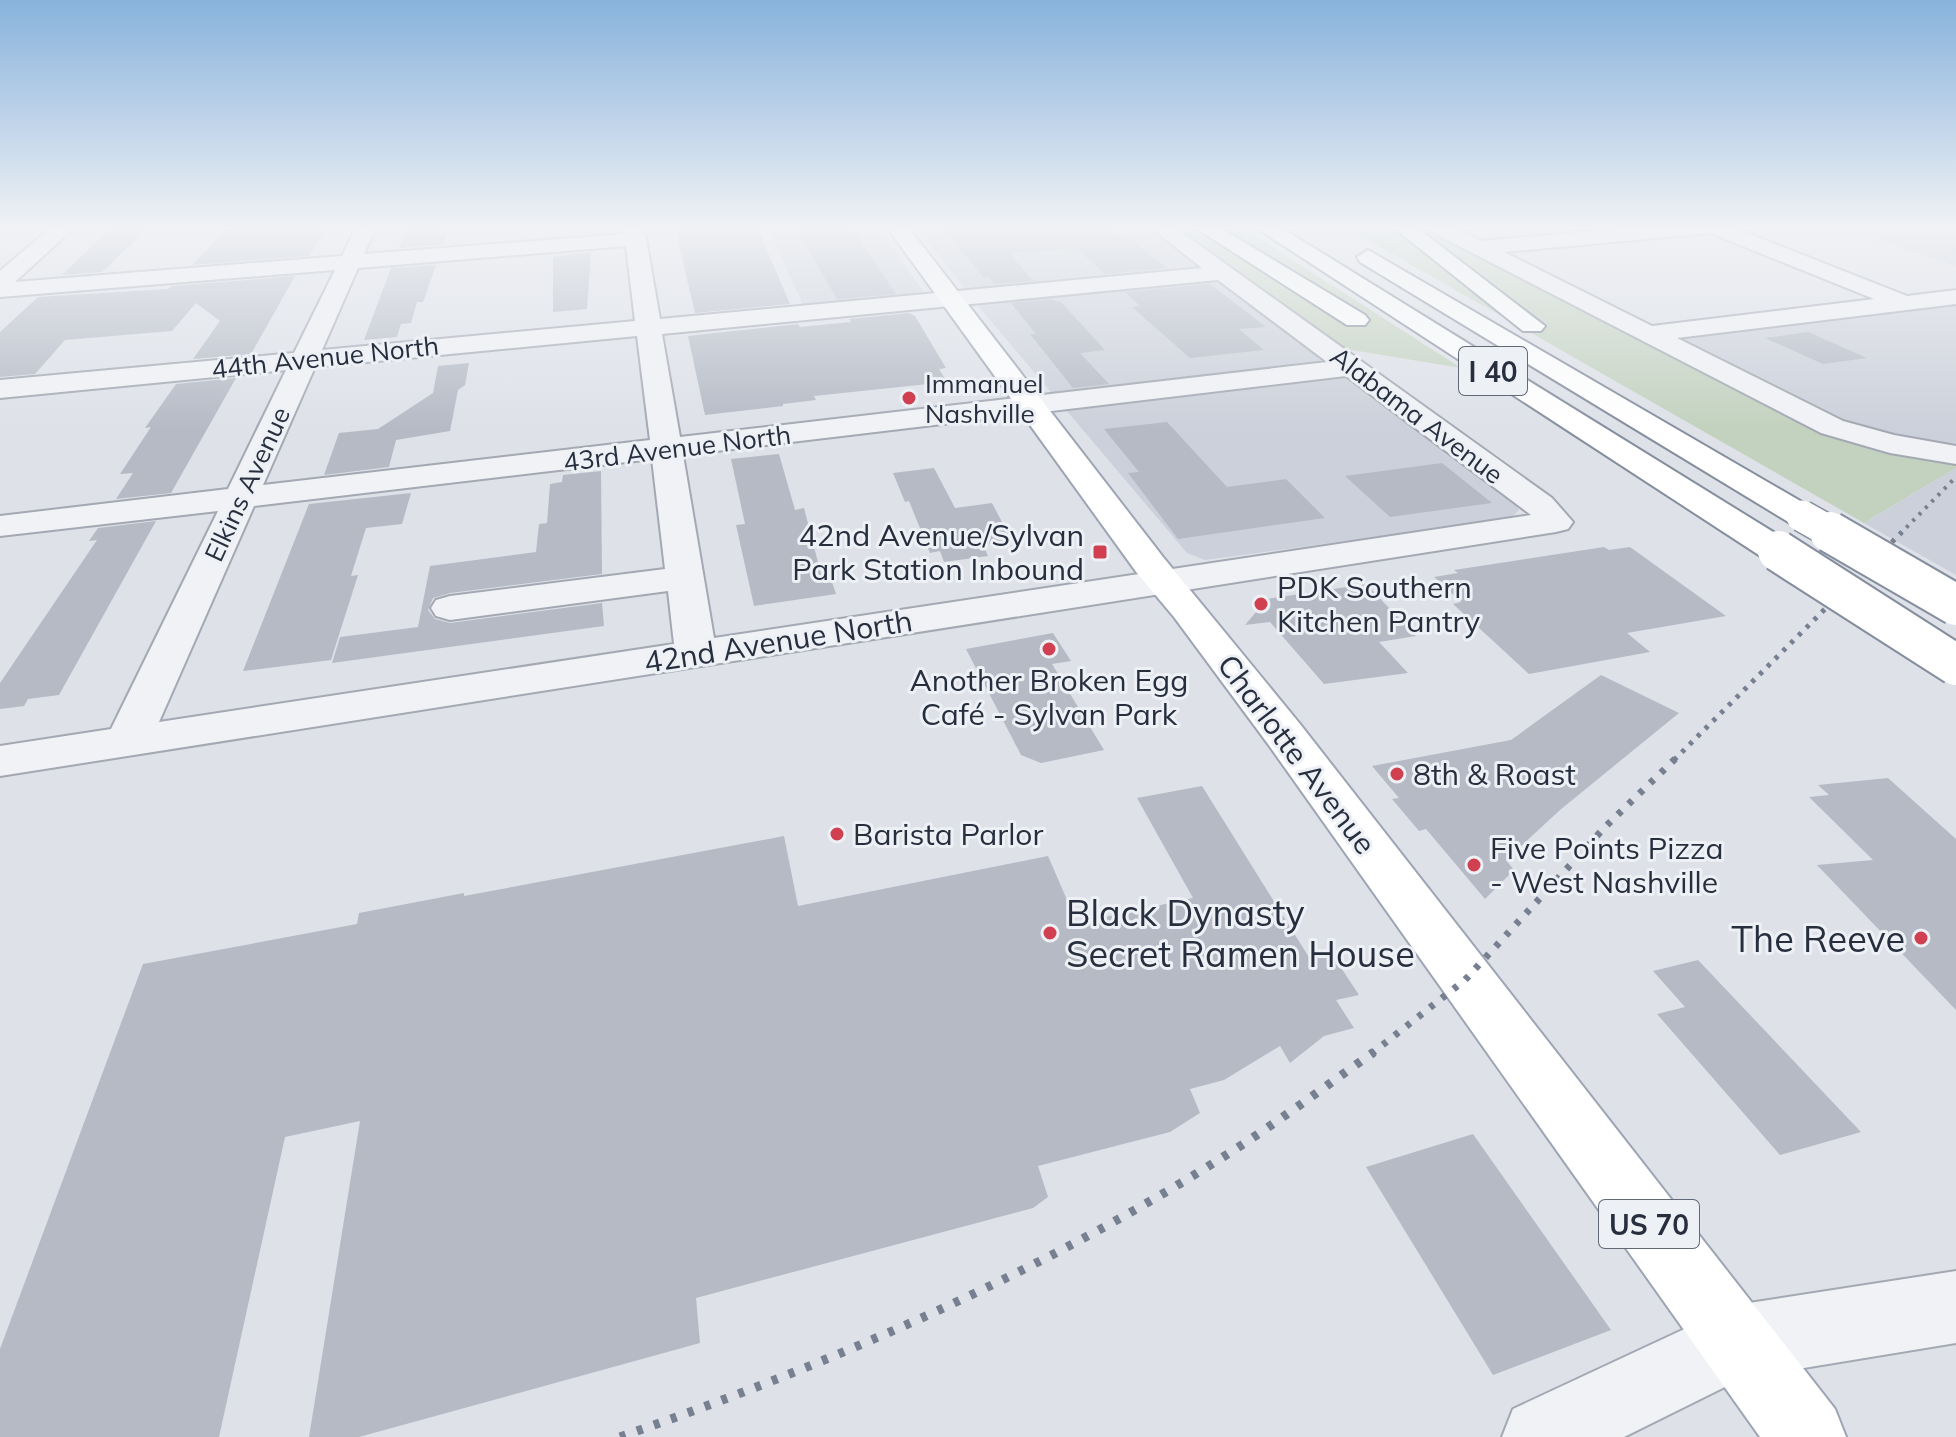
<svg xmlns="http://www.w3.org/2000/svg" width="1956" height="1437" font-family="Mulish,sans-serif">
  <rect width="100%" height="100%" fill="#dee1e8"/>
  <path fill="#ccd0da" d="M768,227H879L925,295L805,309Z
    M917,227H1154L1517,504L1519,510L1513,516L1477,523L1205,560L1187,553L979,307Z
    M1839,227H1956V266Z
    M1956,295V452L1832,427L1646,334Z
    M1956,468V575L1864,523L1873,518Z"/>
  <path fill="#c3d2bf" d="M1171,227H1241L1461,368L1340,348Z
    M1345,227H1425L1831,434L1956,453V468L1864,523Z"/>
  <path fill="#b5bac5" d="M112,227H149L102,272L62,275Z
    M229,227H327L309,256L192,265Z
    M407,227H444L442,232H448L443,245L399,248Z
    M679,227H757L790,304L695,313L675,229Z
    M795,227H851L896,294L837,299Z
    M942,227H1114V236L1125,235L1167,268L1105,274L1076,248L1009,253L1033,281L995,284L989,277L984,278Z
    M591,252L587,309L553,312V257Z
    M436,265L423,302H417L411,323L401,324L397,337L364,340L391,268Z
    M295,276L251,354L193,359L220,321L196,303L172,331L65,340L35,374L0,377V332L38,297L168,289L172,286Z
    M1210,284L1266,327L1239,329L1264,350L1190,358L1132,307L1140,306L1125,292Z
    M1050,299L1061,302L1105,350L1080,353L1109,384L1073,388L1030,334H1036L1011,303Z
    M909,313L915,316L946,368L939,369L947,382L814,396L816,400L783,404V406L705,415L688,336L798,324L800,327L851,322L849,319Z
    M1808,332L1867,358L1823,364L1765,338Z
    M469,363L465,385L458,390L450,431L396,440L389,467L324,475L339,433L378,429L433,393L438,366Z
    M236,378L171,493L116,499L133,473L120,474L151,427L145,428L176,384Z
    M1167,422L1227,487L1286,479L1325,518L1178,539L1128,473L1139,472L1104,429Z
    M779,454L795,510L804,508L821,574L829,573L836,594L754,606L736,525L745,524L731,459Z
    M1442,463L1492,503L1390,517L1345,476Z
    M934,468L955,508L992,503L1012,541L983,545L988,556L944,562L940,551L930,553L909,501L905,502L893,473Z
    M601,471L602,574L450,593L433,598L428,610L435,619L450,623L602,603L604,626L332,663L340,637L418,627L430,566L536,552L539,524L547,523L550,484L562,482L563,475Z
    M411,493L402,524L366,528L351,576L358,575L331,660L243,671L309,504Z
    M156,521L59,695L28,699L24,706L0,709V683L97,540L89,541L98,528Z
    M1604,547L1609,550L1630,547L1726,616L1627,633L1650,652L1529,674L1453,604L1461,602L1434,577L1458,573L1454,570Z
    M1366,584L1416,636L1379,642L1408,673L1324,684L1270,622L1245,625L1267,599Z
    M1053,633L1071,661L1052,664L1104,750L1041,763L1021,755L966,649Z
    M1601,675L1679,713L1560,810L1506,860L1514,870L1485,899L1426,829L1419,831L1392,799L1399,798L1372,766L1511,740Z
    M1888,778L1956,839V1010L1817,865L1873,860L1809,797L1829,795L1818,785Z
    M1202,786L1310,959L1332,954L1359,995L1336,1000L1354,1028L1324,1036L1290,1063L1280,1046L1224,1080L1190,1089L1200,1113L1170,1132L1038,1166L1048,1197L1033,1208L696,1298L700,1343L359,1437H309L360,1121L285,1137L219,1437H0V1349L143,964L357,924L359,913L464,893V896L784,836L798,906L1048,856L1077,923L1193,898L1137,798Z
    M1698,960L1861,1132L1780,1155L1657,1014L1685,1007L1653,971Z
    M1473,1134L1611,1330L1493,1375L1366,1167Z"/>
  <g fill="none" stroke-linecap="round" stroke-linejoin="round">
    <g stroke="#a3a8b2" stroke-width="4">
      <path id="minor" d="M52,227H75L15,282L342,256L356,227H376L364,254L624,234V227H644L660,319L1202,268L1150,227H1174L1552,498L1573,522L1568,529L1556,532L0,776V746L111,729L218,511L0,536V516L228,489L286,370L0,398V380L294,353L335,270L0,297V271ZM626,246L635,321L322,350L358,268ZM1218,280L1327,362L680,437L662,334ZM637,336L650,440L263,485L315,367ZM1346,376L1531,515L714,638L683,455ZM652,459L665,569L450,596L436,600L431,608L436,616L450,620L668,591L674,644L159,722L254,506Z
        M1427,227H1453L1482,241L1640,227H1732L1907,296L1956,290V304L1677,338L1843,421L1894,435L1956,446V464L1890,453L1821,433L1430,231ZM1710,233L1874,299L1652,326L1504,252Z
        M1956,1271V1343L1743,1378L1624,1437H1502L1513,1409L1736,1305Z"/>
    </g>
    <g stroke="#9da5b4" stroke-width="4">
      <path id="major" d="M887,227H908L1163,557L1300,724L1835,1409L1846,1437H1760L1268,744L1174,617L1137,573Z"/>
    </g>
    <g stroke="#858e9e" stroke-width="4">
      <path id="highway" d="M1194,227H1219L1365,315L1369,320L1365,325H1347Z
        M1255,227H1280L1791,543L1796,551L1791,559L1778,562L1765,559Z
        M1393,227H1416L1545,326L1541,331H1523Z
        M1368,250L1814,509L1819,516L1814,523L1802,526L1790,523L1360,262L1357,257Z"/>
    </g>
    <use href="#minor" fill="#f0f2f6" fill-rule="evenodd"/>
    <use href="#major" fill="#fff" fill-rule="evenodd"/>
    <use href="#highway" fill="#fff" fill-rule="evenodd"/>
    <path stroke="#778091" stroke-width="4" stroke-dasharray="3 6" stroke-linecap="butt" d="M1900,534L1956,477"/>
    <path stroke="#778091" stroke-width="5" stroke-dasharray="4 7" stroke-linecap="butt" d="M1674,760L1902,532"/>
    <path stroke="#778091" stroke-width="7" stroke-dasharray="5 10" stroke-linecap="butt" d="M1371,1054L1465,980L1606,826L1676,758"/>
    <path stroke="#778091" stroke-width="9" stroke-dasharray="6 12" stroke-linecap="butt" d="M620,1437C833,1363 1044,1272 1234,1150C1282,1119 1327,1085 1374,1052"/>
    <g stroke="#858e9e" stroke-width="34" stroke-linecap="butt">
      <path id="highway-bridge-far1" d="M1802,516L1834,534"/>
    </g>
    <g stroke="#858e9e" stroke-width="44" stroke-linecap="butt">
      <path id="highway-bridge" d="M1830,532L1956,605
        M1778,551L1956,665"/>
    </g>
    <use href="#highway-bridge-far1" stroke="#fff" stroke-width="31"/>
    <use href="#highway-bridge" stroke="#fff" stroke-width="40"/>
  </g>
  <linearGradient id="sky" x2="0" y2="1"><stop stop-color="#88b2dc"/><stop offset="0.53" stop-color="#f0f2f5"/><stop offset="1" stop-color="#f0f2f5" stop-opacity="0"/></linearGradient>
  <rect width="1956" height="428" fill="url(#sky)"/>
  <g fill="#d04051" stroke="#edf0f5" stroke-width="3">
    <circle cx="909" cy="398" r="8"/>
    <rect x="1092" y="544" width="16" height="16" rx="4"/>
    <circle cx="1261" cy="604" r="8"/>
    <circle cx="1049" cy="649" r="8"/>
    <circle cx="1397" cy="774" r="8"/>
    <circle cx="837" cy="834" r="8"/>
    <circle cx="1474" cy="865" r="8"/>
    <circle cx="1050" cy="933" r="8"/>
    <circle cx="1921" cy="938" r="8"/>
  </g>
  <g text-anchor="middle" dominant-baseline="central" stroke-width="6" stroke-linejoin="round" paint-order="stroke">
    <g font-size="26" fill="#272f3f" stroke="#edf0f5">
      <text transform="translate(325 357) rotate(-6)">44th Avenue North</text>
      <text transform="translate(1417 415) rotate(37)">Alabama Avenue</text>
      <text transform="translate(677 448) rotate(-7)">43rd Avenue North</text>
      <text transform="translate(247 484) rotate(-65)">Elkins Avenue</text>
    </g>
    <g font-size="26" fill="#272f3f" stroke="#edf0f5" text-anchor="start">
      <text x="925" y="383">Immanuel<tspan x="925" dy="30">Nashville</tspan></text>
    </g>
    <g fill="#edf0f5" stroke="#626976" stroke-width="2">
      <rect x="1459" y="347" width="68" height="48" rx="6"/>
      <rect x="1599" y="1200" width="100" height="48" rx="6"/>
    </g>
    <g font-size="28" font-weight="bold" fill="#272f3f">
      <text x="1493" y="371">I 40</text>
      <text x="1649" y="1224">US 70</text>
    </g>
    <g font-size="30" fill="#272f3f" stroke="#edf0f5" text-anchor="start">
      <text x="1084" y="535" text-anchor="end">42nd Avenue/Sylvan<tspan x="1084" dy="34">Park Station Inbound</tspan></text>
      <text x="1277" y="587">PDK Southern<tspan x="1277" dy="34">Kitchen Pantry</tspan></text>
      <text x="1049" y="680" text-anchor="middle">Another Broken Egg<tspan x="1049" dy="34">Café - Sylvan Park</tspan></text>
      <text x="1413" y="774">8th &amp; Roast</text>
      <text x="853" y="834">Barista Parlor</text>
      <text x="1490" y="848">Five Points Pizza<tspan x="1490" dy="34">- West Nashville</tspan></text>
    </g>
    <g font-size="30" fill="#272f3f" stroke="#edf0f5">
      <text transform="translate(778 641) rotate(-9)">42nd Avenue North</text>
      <text transform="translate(1297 754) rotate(53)">Charlotte Avenue</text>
    </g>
    <g font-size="36" fill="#272f3f" stroke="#edf0f5" text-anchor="start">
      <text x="1066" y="912">Black Dynasty<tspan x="1066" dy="41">Secret Ramen House</tspan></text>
      <text x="1905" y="938" text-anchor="end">The Reeve</text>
    </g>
  </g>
</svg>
